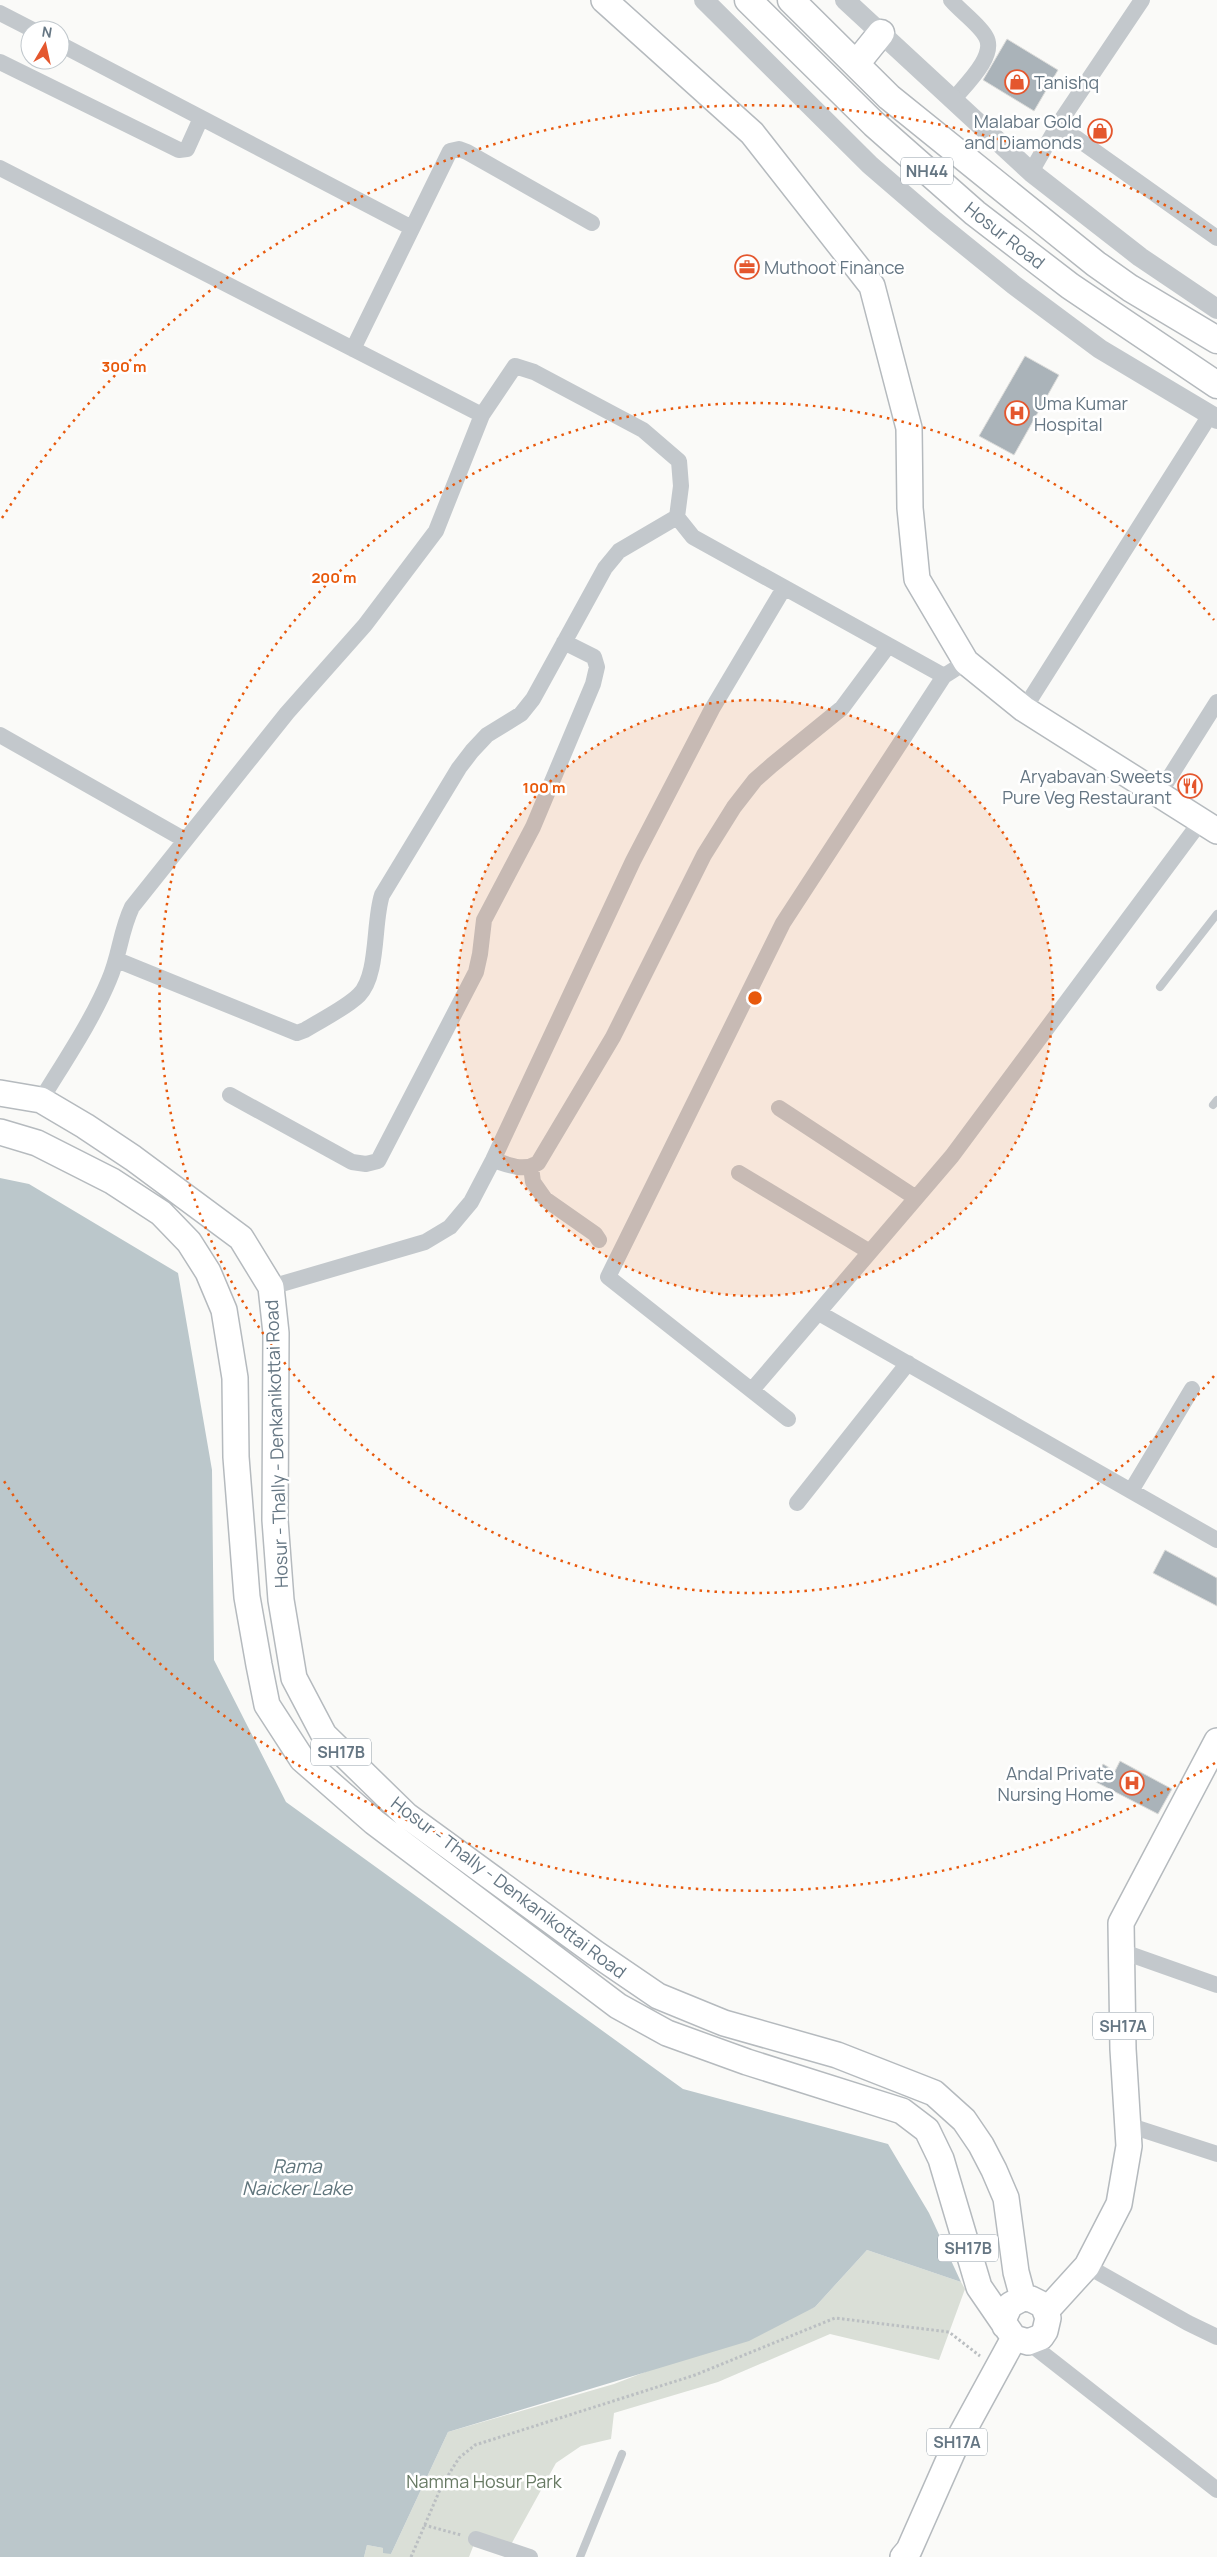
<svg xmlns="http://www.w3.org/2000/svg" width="1217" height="2557" font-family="Manrope,sans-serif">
  <rect width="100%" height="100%" fill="#fafaf8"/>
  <path fill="#dadfd7" d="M867,2250L961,2282L965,2289L939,2360L830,2334L718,2382L614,2413L611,2439L581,2446L556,2463L508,2550L476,2539L469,2557H364L367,2545L383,2548L391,2554L448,2432L614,2384L815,2307Z"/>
  <path fill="#bbc7cb" d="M0,1178L29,1184L178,1273L212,1470L214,1660L286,1802L683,2089L888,2144L929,2213L961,2282L867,2250L815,2307L749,2341L448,2432L391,2554L383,2553V2548L367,2545L364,2557H0Z"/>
  <path fill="#aab3b9" stroke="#dcdcda" d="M1007,39L1058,70L1034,111L983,80Z
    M1025,356L1059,375L1014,455L979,436Z
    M1165,1550L1217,1578V1606L1153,1573Z
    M1120,1761L1172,1789L1158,1814L1094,1781L1103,1764L1115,1771Z"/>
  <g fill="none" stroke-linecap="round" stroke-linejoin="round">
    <g stroke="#b5babe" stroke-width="28">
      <path id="primary" d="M604,0L752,133L872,286L909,428L910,508L917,579L966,662L1024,709L1217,831
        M0,1093L41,1100L85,1126L133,1158L241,1238L271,1287L276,1333L275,1520L281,1600L294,1678L324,1735L406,1815L595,1953L658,1996L724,2023L837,2055L934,2093L964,2120L981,2145L994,2170L1006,2198L1016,2272L1023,2298
        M0,1132L37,1143L112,1181L161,1213L189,1242L208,1272L224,1310L235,1378L236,1457L247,1597L259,1665L267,1705L302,1759L374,1822L618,2006L667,2033L747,2062L902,2111L927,2130L941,2159L979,2287L1014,2338L1028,2342L1041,2337L1045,2331L1048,2318L1043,2305L1031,2299L1023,2298L1010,2305L1004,2318L1005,2326
        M1046,2311L1087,2266L1119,2204L1129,2146L1123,2049L1121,1923L1217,1741
        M903,2557L909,2550L955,2446L1014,2338"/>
    </g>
    <g stroke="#b4b9bd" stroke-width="29">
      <path id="trunk" d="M748,0L874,124L975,213L1070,286L1217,385
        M791,0L889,97L1096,264L1130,288L1217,340
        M856,64L881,33"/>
    </g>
    <path stroke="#bbbfc2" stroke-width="3" stroke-dasharray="2.5 2.5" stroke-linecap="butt" d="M424,2525L461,2535
      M411,2557L442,2485L459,2458L475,2445L695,2375L835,2318L949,2332L980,2356"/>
    <path stroke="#c3c8cc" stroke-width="8" d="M1160,987L1217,914
      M1213,1105L1217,1100
      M580,2557L622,2454"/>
    <path stroke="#c3c8cc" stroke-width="16" d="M951,0C960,11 980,25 986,37C997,56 964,86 953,100
      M0,13L33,30
      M60,44L412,228
      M0,62L179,150L187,149L201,118
      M1058,125L1217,238
      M0,168L482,415L515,366L534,372L643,430L679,461L681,486L677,517L693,537L944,676L966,662
      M1031,172L1058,125L1142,0
      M353,349L450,151L459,149L467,152L592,223
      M1024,709L1210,415
      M0,735L185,840
      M1159,794L1217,702
      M117,960L297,1033L305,1030C321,1020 346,1008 359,995C379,975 373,922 382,895L459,768L472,751L487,735L521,714L533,699L605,568L619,551L677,517
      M230,1095L352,1162L366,1164L378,1161L476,972L480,954L484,920L533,827L593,684L597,667L594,657L564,642
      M41,1100C64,1062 92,1021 109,980C120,955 120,932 132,907L287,713L365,625L436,531L482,415
      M779,1108L916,1198
      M493,1160C509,1165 523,1172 538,1163L613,1037L704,855L734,807L755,780L772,765L842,708L888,646
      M531,1167L533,1182L545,1199L595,1234L599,1240
      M739,1173L870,1252
      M271,1287L425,1242L450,1227L471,1202L493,1160L633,861L712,709L784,588
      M819,1313L1217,1540
      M752,1390L952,1156L1201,821
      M788,1419L608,1277L783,923L944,676
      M1131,1491L1192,1389
      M797,1503L908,1363
      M1121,1951L1217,1985
      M1128,2125L1217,2154
      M1087,2266L1188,2323L1217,2337
      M1028,2342L1217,2490
      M476,2539L530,2557"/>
    <path stroke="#c3c8cc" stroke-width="20" d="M704,0L870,165L935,221L1014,285L1100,349L1217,419
      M845,0L1031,172L1140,257L1217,309"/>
    <use href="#primary" stroke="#fff" stroke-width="25"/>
    <use href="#trunk" stroke="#fff" stroke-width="26"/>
  </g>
  <circle cx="755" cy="998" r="298" fill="#e8590c" fill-opacity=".12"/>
  <g fill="none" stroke="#e8590c" stroke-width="2.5" stroke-dasharray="2.5 5">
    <circle cx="755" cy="998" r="298"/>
    <path d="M1214 1376A595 595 0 1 1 1214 620"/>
    <path d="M1215 1763A893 893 0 0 1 2 1478M2 518A893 893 0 0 1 1215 233"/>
  </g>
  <defs>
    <g id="shop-ring" transform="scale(1.25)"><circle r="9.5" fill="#fff" stroke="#e4572e" stroke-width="1.5"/><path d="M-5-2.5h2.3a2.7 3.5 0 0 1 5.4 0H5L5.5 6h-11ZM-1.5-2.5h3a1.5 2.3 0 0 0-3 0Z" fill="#e4572e"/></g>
    <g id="office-ring" transform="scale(1.25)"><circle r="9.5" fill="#fff" stroke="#e4572e" stroke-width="1.5"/><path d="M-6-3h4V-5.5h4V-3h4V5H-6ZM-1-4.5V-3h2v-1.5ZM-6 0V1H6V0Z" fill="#e4572e"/></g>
    <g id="hospital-ring" transform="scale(1.25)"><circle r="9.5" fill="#fff" stroke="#e4572e" stroke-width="1.5"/><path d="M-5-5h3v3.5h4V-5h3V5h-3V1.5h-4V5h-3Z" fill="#e4572e"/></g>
    <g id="restaurant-ring" transform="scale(1.25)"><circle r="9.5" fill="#fff" stroke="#e4572e" stroke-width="1.5"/><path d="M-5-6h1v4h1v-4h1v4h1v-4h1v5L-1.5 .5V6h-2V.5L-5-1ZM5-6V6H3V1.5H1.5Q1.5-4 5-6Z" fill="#e4572e"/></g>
  </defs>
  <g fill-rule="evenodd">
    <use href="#shop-ring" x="1017" y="82"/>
    <use href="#shop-ring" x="1100" y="131"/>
    <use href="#office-ring" x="747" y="267"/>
    <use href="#hospital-ring" x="1017" y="413"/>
    <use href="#restaurant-ring" x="1190" y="786"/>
    <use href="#hospital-ring" x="1132" y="1783"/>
  </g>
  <g text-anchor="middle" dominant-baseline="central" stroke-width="5" stroke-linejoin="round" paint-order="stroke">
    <g fill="#fff" stroke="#939fa8" stroke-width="1">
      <rect x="901" y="157.5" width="52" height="27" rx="4"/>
      <rect x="311" y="1738.5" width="60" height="27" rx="4"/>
      <rect x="1093" y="2012.5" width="60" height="27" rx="4"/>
      <rect x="938" y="2234.5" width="60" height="27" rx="4"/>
      <rect x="927" y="2428.5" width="60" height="27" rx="4"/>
    </g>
    <g font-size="16" font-weight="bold" fill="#657683">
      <text x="927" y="171">NH44</text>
      <text x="341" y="1752">SH17B</text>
      <text x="1123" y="2026">SH17A</text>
      <text x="968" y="2248">SH17B</text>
      <text x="957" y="2442">SH17A</text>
    </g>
    <g font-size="18" fill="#657683" stroke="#fff" text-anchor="start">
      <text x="1034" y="82">Tanishq</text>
      <text x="1082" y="121" text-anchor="end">Malabar Gold<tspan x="1082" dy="21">and Diamonds</tspan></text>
      <text x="764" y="267">Muthoot Finance</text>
      <text x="1034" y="403">Uma Kumar<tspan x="1034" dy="21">Hospital</tspan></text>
      <text x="1172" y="776" text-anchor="end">Aryabavan Sweets<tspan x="1172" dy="21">Pure Veg Restaurant</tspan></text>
      <text x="1114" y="1773" text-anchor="end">Andal Private<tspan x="1114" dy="21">Nursing Home</tspan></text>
    </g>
    <g font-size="18" fill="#657683" stroke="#fff">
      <text transform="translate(1005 235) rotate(38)">Hosur Road</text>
      <text transform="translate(276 1444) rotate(-92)">Hosur - Thally - Denkanikottai Road</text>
      <text transform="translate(509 1887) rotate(37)">Hosur - Thally - Denkanikottai Road</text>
    </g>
    <g font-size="18" fill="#687a64" stroke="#fff">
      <text x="484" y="2481">Namma Hosur Park</text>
    </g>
    <g font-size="19" font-style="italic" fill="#60757c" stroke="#fff">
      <text x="297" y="2166">Rama<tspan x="297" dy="22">Naicker Lake</tspan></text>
    </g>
  </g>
  <circle cx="755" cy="998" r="8" fill="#e8590c" stroke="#fff" stroke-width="2.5"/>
  <g font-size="15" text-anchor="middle" font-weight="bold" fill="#e8590c" stroke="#fff" stroke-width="5" stroke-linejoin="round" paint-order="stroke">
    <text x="124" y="372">300 m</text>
    <text x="334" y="583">200 m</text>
    <text x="544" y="793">100 m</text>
  </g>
  <g transform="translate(45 45) rotate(9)"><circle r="24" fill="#ffffff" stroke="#c1c8cd"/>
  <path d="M0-4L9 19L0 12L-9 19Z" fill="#e4572e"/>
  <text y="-8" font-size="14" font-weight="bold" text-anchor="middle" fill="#657683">N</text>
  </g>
</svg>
